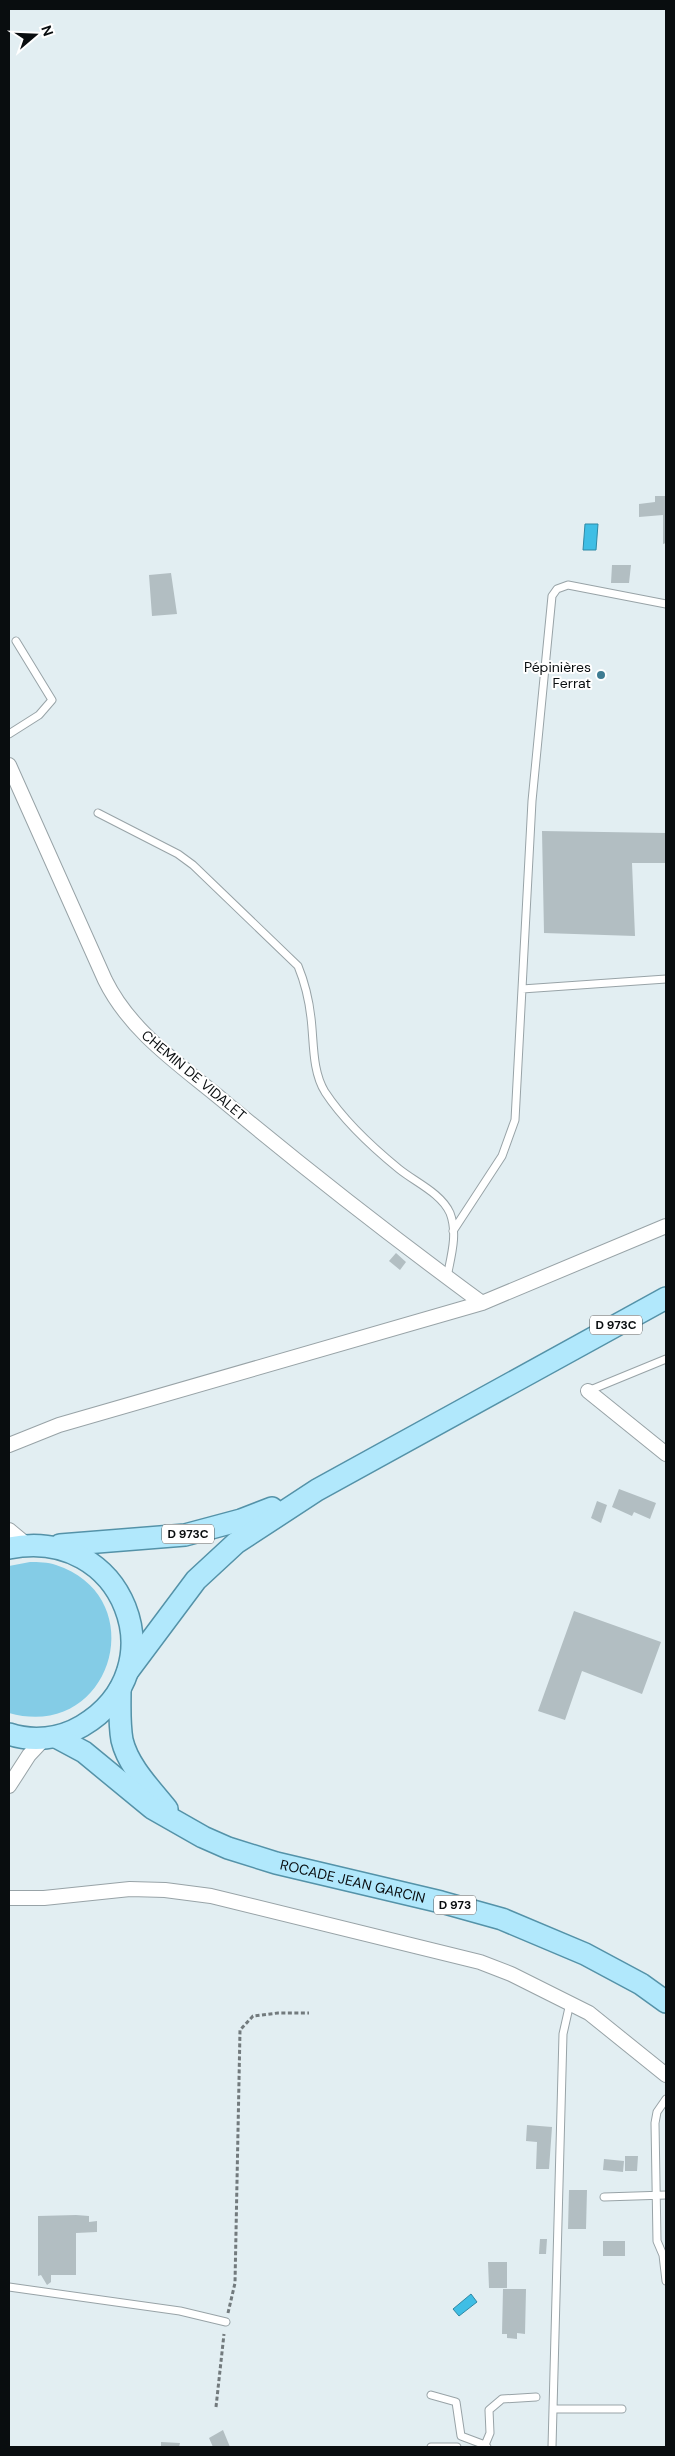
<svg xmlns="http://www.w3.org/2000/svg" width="675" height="2456" font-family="'DM Sans',sans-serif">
  <rect width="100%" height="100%" fill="#e2eef2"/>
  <path fill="#84cce6" d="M30,1562C38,1562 48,1562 56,1565C154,1597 112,1742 9,1713V1566Z"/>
  <path fill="#3fbee5" stroke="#2f89a5" d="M585,524H598L596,550H583Z
    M471,2294L477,2302L459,2316L453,2309Z"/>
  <path fill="#b2bec2" d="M655,496H666V543L663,544V515L639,517V504L655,502Z
    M612,565H631L629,583H611Z
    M171,573L177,614L152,616L149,575Z
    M542,831L666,833V863H632L635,936L544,933Z
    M396,1253L406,1262L400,1270L389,1261Z
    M619,1489L656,1503L650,1519L634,1512L632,1516L612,1507Z
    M597,1501L607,1505L601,1523L591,1518Z
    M574,1611L661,1642L642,1694L582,1671L565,1720L538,1711Z
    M527,2125L552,2127L549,2169H536L537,2142L526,2141Z
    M625,2156H638L637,2171H625Z
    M604,2159L624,2161L623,2172L603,2170Z
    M569,2190H587L586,2229H568Z
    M76,2215L89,2216V2222L97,2221V2232L76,2233V2275H51V2282L47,2285L41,2275L38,2276V2216Z
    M540,2239H547L546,2254H539Z
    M603,2241H625V2256H603Z
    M488,2262H507V2288H489Z
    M503,2289H526L525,2334L517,2333V2339L507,2338V2334H502Z
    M223,2430L230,2447H213L209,2438Z
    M161,2442L180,2443L179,2447H161Z"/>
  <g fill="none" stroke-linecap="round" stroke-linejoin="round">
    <g stroke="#98a3a7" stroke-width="9">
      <path id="lane" d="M9,734L39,715L52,700L16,641
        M98,813L178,854L193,865L298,966C305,983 309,1000 311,1018C314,1042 312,1071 325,1092C344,1121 372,1147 399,1169C415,1182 441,1193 450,1213C458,1234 451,1256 447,1277
        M522,989L666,979
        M453,1231L502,1156L515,1120L532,801L552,596L557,589L568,585L666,604
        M588,1391L666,1359
        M666,2099L657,2112L655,2123L657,2241L663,2255L666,2281
        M604,2197L666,2195
        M9,2287L180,2311L226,2322
        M431,2395L456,2402L461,2436L485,2445
        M553,2409H622
        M431,2447H457
        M487,2447L485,2445L490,2433L489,2410L502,2399L536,2397
        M552,2447L563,2034L570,2003"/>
    </g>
    <g stroke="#98a3a7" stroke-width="16">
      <path id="street" d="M9,765L105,980C131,1033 182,1066 226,1103C309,1172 395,1239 482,1303
        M588,1391L666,1454
        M9,1445L59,1425L482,1303L666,1226
        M9,1530L27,1545
        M9,1786L29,1755L45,1738
        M9,1898H44L130,1889L165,1890L211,1896L480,1962L511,1974L589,2013L666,2075"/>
    </g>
    <g stroke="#5492a8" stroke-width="24">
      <g id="primary">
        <path d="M60,1545L185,1535L241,1520L272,1508"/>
        <path d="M9,1548C124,1525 179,1669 82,1726C60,1739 33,1742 9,1734"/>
        <path d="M128,1671L196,1580L236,1543L317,1490L666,1298"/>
        <path d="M120,1689C120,1706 119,1723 122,1740C128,1766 151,1789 167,1809"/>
        <path id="s1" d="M56,1737L84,1752L152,1808L203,1837L228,1848L276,1863L441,1902L502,1919L585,1954L641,1984L666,2002"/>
      </g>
    </g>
    <path stroke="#727a7d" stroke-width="3" stroke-dasharray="4 2.5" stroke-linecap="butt" d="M228,2313L235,2283L240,2030L253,2016L278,2013H309
      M216,2407L224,2334"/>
    <use href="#lane" stroke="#fff" stroke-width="7"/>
    <use href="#street" stroke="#fff" stroke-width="14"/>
    <use href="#primary" stroke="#b1e8fc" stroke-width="21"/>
  </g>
  <circle fill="#3e7c92" stroke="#fff" stroke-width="2" cx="601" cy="675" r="5"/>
  <g text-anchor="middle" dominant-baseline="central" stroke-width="4" stroke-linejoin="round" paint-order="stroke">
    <g fill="#fff" stroke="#535657" stroke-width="1">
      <rect x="590" y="1315.5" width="52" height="19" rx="4"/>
      <rect x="162" y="1524.5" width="52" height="19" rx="4"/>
      <rect x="434" y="1895.5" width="42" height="19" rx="4"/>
    </g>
    <g font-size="12" font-weight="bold" fill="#090d0f">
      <text x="616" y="1325">D 973C</text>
      <text x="188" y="1534">D 973C</text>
      <text x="455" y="1905">D 973</text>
    </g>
    <g font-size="14" fill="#090d0f" stroke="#fff" text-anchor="end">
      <text x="591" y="667">Pépinières<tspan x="591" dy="16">Ferrat</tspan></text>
    </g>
    <g font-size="14" fill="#090d0f" stroke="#fff">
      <text transform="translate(194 1075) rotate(40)">CHEMIN DE VIDALET</text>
      <text stroke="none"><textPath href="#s1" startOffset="335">ROCADE JEAN GARCIN</textPath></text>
    </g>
  </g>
  <rect width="675" height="2456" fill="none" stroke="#090d0f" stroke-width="20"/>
  <g transform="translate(35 35) rotate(71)" stroke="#ffffff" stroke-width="4" paint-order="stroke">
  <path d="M0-4L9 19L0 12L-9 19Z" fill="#090d0f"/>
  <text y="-8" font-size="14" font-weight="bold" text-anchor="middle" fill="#090d0f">N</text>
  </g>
</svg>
